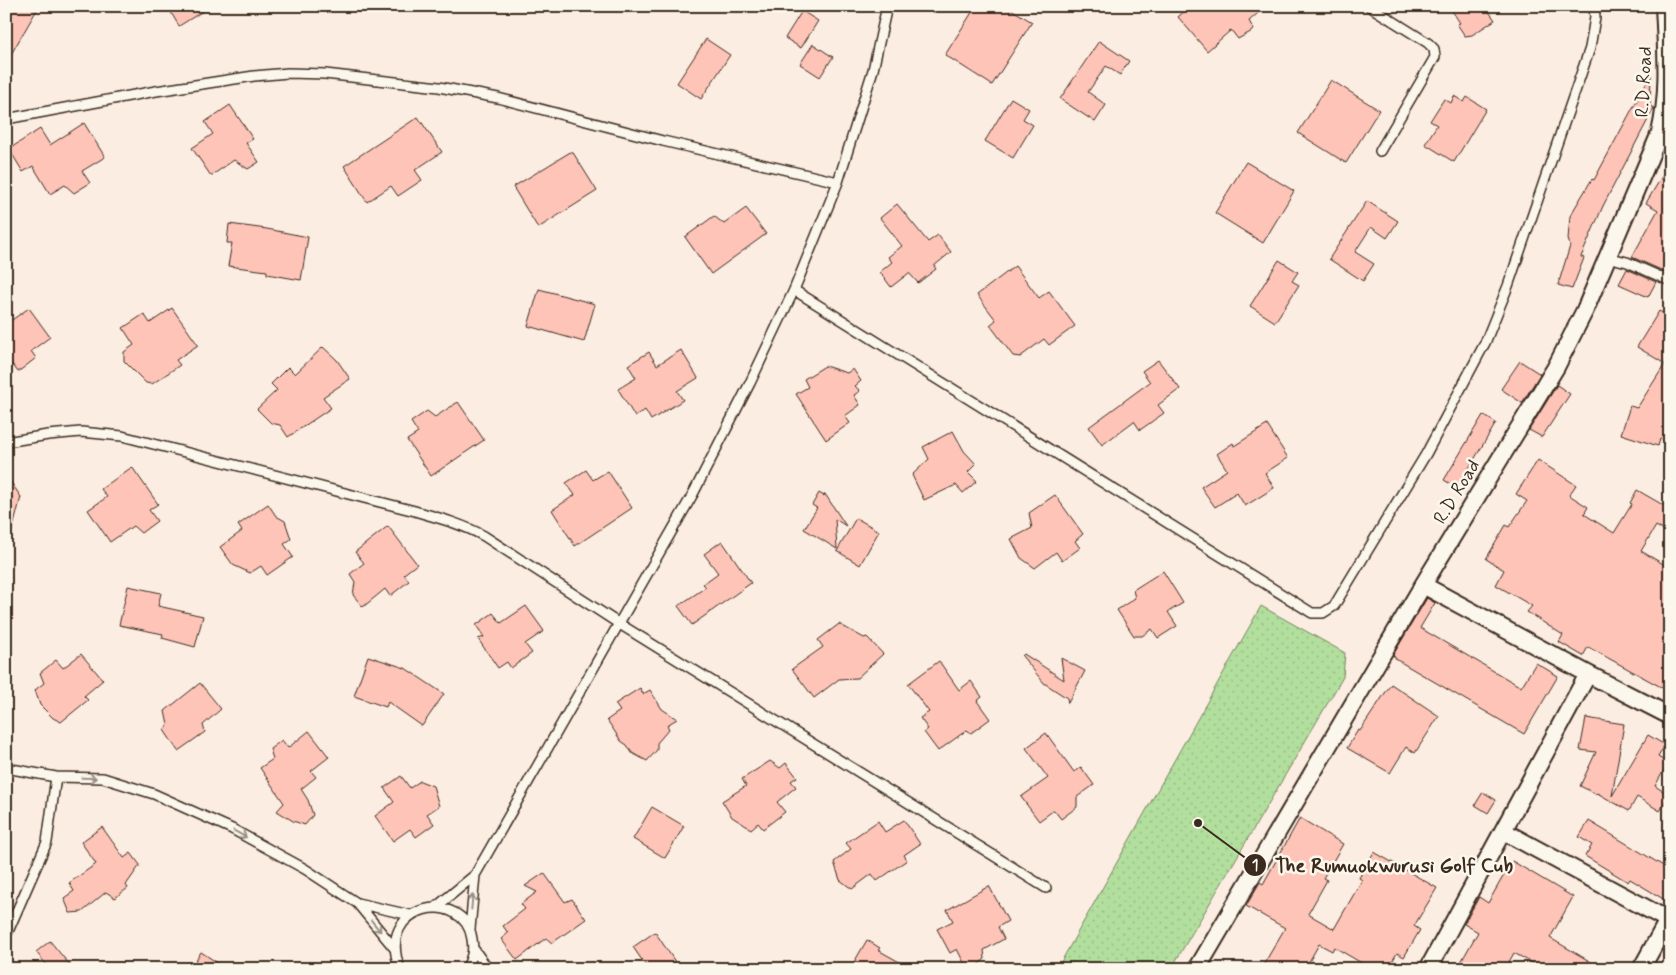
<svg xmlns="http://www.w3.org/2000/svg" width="1676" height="975" font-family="Mynerve,sans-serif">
  <defs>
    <pattern id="grass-dots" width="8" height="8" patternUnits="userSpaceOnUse" patternTransform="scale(1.25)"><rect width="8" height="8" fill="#b2df9d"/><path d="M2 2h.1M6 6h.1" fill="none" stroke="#9ac087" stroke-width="1.8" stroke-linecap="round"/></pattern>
  </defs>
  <rect width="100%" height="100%" fill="#fcede2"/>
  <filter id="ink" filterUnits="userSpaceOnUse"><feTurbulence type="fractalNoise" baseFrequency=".02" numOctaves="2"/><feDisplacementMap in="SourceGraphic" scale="10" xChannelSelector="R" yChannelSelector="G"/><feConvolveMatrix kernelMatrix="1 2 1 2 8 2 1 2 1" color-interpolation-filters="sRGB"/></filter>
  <g filter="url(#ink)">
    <path fill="url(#grass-dots)" stroke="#76845e" d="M1261,606L1345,653L1343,677L1171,969H1057Z"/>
    <path fill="#ffc4b8" stroke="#3b2a1e" d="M6,6H39L6,63Z
      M167,6H211L179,26Z
      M976,6H1006L1032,22L992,85L945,55Z
      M1190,6H1266L1249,21L1254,30L1238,39L1231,30L1207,51L1178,17Z
      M1449,6H1485L1495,20L1472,35L1465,36L1457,24L1460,23Z
      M802,11L818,21L801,48L785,38Z
      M706,39L730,55L701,99L677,83Z
      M1099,41L1129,61L1120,75L1106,66L1088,92L1106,105L1095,122L1060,99Z
      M813,44L833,57L820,77L800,64Z
      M1651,74L1650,106L1654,108L1603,206L1581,257L1584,258L1572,289L1558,285L1570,246L1568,239L1570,216L1592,179L1594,180Z
      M1331,80L1379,110L1346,163L1298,133Z
      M1454,96L1464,102L1467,97L1486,109L1454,162L1425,144L1437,125L1430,121L1444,99L1451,103Z
      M1011,98L1029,109L1023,119L1033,125L1013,158L985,141Z
      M230,105L253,139L246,143L259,162L248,169L234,160L211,176L192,148L213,134L205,122Z
      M418,117L442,152L415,170L422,180L398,196L391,186L367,202L344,166Z
      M84,123L105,157L82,171L90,183L74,193L65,185L50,194L33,166L23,172L9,149L40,129L50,145Z
      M572,151L597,191L538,228L513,187Z
      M1246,162L1294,191L1263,243L1215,213Z
      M1670,163V274L1632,257L1658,210L1646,203Z
      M1367,201L1398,221L1387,238L1371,227L1355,252L1374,264L1363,281L1329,259Z
      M897,204L928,242L938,235L951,252L934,266L936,269L918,283L909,273L891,287L880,272L892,262L888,257L902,246L880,218Z
      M746,208L766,234L711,274L685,237L714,216L724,224Z
      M229,224L267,229L308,237L301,280L267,274V271L228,266L232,243H227Z
      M1279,260L1298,272L1292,281L1299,285L1275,322L1250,306Z
      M1015,266L1039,298L1049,291L1075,326L1049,345L1044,339L1020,357L1013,356L990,325L996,320L977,295Z
      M1627,269L1656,282L1648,297L1619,284Z
      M539,289L595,304L584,342L528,326Z
      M29,308L50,337L31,351L36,358L18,372L12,364L6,368V324Z
      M172,308L198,345L176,360L180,365L152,384L146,383L124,361V352L134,345L123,328L144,314L150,323Z
      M1659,311L1670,317V442L1660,439L1658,446L1621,434L1630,406L1637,408L1665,364L1637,347Z
      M323,347L337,360L350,379L323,397L331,408L288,437L280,425L271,423L257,409L277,390L271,384L288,367L295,374Z
      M681,350L698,378L677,391L683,400L651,420L645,410L635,417L618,389L636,378L628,365L649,352L657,365Z
      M1158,360L1180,389L1158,405L1164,413L1140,430L1134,421L1102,445L1089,427L1150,382L1142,371Z
      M1520,361L1540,374L1522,403L1501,389Z
      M825,366L847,373L853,369L861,381L855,386L860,391L854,395L860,405L845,416L850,423L826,440L796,394L808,387L804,379Z
      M1557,385L1570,394L1542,437L1529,430Z
      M458,402L484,440L431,476L407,440L418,433L411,422L427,411L435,417Z
      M1483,415L1496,423L1457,488L1444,480Z
      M1267,425L1288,458L1265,473L1274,488L1245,506L1237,493L1215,507L1201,487L1227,470L1217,454L1233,443L1234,446Z
      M953,431L964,451L976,464L968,472L977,481L963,493L956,485L924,500L912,475L929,459L923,447Z
      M1538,460L1576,485L1569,495L1588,507L1584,514L1614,533L1632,504L1630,503L1637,490L1670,509V534L1656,526L1641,551L1670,568V692L1588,647L1583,656L1559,642L1563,635L1527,612L1532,606L1496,585L1504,570L1486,559L1506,525L1509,527L1527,501L1516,494Z
      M132,467L158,504L149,510L157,521L141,533L133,526L110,542L88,510L107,497L101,489Z
      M586,470L593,480L608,471L632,508L575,546L552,510L575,495L566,483Z
      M6,475L21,497L11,535L6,534Z
      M819,493L824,496L825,494L846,526L835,519L837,549L804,529L817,508L812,505Z
      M1055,495L1083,534L1075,541L1080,548L1062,561L1056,552L1035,568L1021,558L1011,539L1032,528L1029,513Z
      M268,504L276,516L285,521L291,539L284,544L293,557L267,575L261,566L250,573L233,565L220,547L242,531L238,525Z
      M856,518L879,531L860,565L837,551Z
      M388,526L417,564L404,574L409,581L390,596L385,589L363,607L353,595L355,582L350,574L364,563L355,552Z
      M722,541L751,583L692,625L678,606L706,587L703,584L718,573L704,554Z
      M1163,571L1183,603L1168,612L1177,626L1158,638L1152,629L1142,636H1134L1117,610L1135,598L1133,590Z
      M128,586L161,593L158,606L203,616L195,647L162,638L163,634L119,625Z
      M1427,598L1435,603L1420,628L1521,687L1536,663L1558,676L1524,734L1397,660L1393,655Z
      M526,606L544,631L525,644L532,653L511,668L507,662L498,668L478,639L484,637L476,625L493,613L501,623Z
      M839,624L864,638L867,637L883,654L857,678L839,679L814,698L792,669L823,647L818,640Z
      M81,654L103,680L84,696L88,700L61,722L53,718L40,705L35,690L44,683L40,673L56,660L63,668Z
      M1024,654L1064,680L1061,658L1085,671L1068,703L1067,698L1044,683L1022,656Z
      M368,656L405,668L444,694L422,726L388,702L386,707L354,696Z
      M939,661L959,690L971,681L982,697L977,701L990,719L971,733L967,730L938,751L924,732L928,729L920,718L929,712L908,684Z
      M200,683L221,709L203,725L205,732L178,751L164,730L168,725L165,711Z
      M1391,684L1439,716L1415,753L1406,747L1390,773L1347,748L1358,730L1360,731Z
      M640,688L643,694L650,690L662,709L677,719L667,725L669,729L657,743V750L647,761L632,753L627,745L621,741L607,720L620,711L615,704Z
      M1586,718L1624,724L1612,796L1648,735L1665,745L1658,757L1668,763L1655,786L1669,795L1660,811L1637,797L1629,811L1597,793L1596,794L1580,786L1596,752L1580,750Z
      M309,731L329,757L311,771L316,777L301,789L308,800L313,815L305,825L293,821L277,811L284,803L260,768L273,759L270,749L282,740L288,748Z
      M1046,733L1074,772L1081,767L1094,785L1077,797V807L1061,819L1054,810L1039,821L1021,797L1048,778L1026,748Z
      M770,761L780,768L786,763L797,777L791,781L796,787L777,802L785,812L763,829L758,823L751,829L732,817L722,801L746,786L742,779Z
      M401,776L410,788L420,781L433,786L439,806L427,814L434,824L416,837L410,829L393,841L375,816L394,802L384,788Z
      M1483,792L1496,800L1488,813L1475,805Z
      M652,807L684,826L665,858L633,839Z
      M1300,818L1343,844L1323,878L1327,880L1308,914L1334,929L1362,880L1359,878L1374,852L1437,888L1414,926L1420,930L1404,957L1397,953L1388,969H1372L1334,947L1332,951L1319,944L1305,969H1261L1285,928L1246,906L1260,882L1263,884Z
      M904,820L920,844L904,855L907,860L877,881L872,874L852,889L840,880L834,862L851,849L846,843L878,821L885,832Z
      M1589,821L1670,870V903L1630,879L1628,882L1585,856L1592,845L1579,837Z
      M102,827L124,858L131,853L140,865L126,885L128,888L115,898L106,892L82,912L70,913L64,898L74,891L69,883L96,864L81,842Z
      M1512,861L1573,897L1550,938L1603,969H1543L1514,953L1505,969H1457L1478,932L1464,924L1479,897L1488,903Z
      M544,873L565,902L572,899L586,919L552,943L546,938L517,960L501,939L508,933L503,926L525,909L521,904L537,892L525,886Z
      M989,886L1008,921L998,927L1004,939L984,950L985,959L978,965L972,969H967L957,949L950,953L937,929L953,921L947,910Z
      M655,932L680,969H648L633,947Z
      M867,940L880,948L878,950L912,969H850Z
      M50,941L73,969H50L36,952Z
      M201,952L227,969H190Z"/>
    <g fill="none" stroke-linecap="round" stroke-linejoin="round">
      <g stroke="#3b2a1e" stroke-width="12">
        <path id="service" d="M1369,6L1428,43L1434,49L1435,57L1380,151
          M6,119L156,91L254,76L288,73L325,74L439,87L498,98L663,141L838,182
          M1607,257L1627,262L1670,281
          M794,290L1312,613H1323L1334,606L1426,454L1485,343L1508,286L1590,48L1595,17L1594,6
          M6,442L48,435L81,432L122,436L415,511C439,518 462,524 484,536L618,623L1046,888
          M6,768L56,777L103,778L154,794L232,829L305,869L357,903L395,949
          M357,903L410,915
          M435,908L475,875L693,494L750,383L794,290L838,182L873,70L887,6
          M470,929L475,875
          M6,936L47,842L56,777
          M473,948L488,969
          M400,969C374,902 465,888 472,939C474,951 472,959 466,969"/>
      </g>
      <g stroke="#3b2a1e" stroke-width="20">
        <path id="minor" d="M1423,585L1588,674L1670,716
          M1503,831L1670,921
          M1197,969L1423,585L1556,367L1585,310L1660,133C1670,91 1666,49 1664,6
          M1428,969L1588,674
          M1641,969L1668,920"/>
      </g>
      <use href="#service" stroke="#fbf7ec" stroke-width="9"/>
      <use href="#minor" stroke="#fbf7ec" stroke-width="16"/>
    </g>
    <defs><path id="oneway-shaft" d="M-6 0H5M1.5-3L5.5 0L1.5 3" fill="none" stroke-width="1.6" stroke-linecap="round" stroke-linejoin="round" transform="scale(1.25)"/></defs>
    <g stroke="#9b9085">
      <use href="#oneway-shaft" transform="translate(89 778) rotate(1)"/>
      <use href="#oneway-shaft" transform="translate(240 834) rotate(29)"/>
      <use href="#oneway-shaft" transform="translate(472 902) rotate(-85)"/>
      <use href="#oneway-shaft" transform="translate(376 926) rotate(50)"/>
    </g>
  </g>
  <g text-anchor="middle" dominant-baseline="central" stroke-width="5" stroke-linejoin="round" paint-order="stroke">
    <g font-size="19" fill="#3b2a1e" stroke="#fbf7ec">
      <text transform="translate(1644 82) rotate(-87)">R.D Road</text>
      <text transform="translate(1457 492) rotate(-59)">R.D Road</text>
    </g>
  </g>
  <path fill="none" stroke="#3b2a1e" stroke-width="2" d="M1198 823L1255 865"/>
  <g fill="#3b2a1e" stroke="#fbf7ec" stroke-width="2">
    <circle cx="1198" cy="823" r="5"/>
    <circle cx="1255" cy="865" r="12"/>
  </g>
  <g font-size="15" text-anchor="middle" font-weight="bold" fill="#fff">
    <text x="1255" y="870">1</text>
  </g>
  <g font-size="20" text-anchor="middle" font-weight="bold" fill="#3b2a1e" stroke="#fbf7ec" stroke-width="5" stroke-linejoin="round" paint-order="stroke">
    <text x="1394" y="872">The Rumuokwurusi Golf Cub</text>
  </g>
  <rect width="1676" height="975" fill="none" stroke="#fbf7ec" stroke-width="25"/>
  <rect x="12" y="12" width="1651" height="950" fill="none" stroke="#3b2a1e" stroke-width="2" filter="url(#ink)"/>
</svg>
